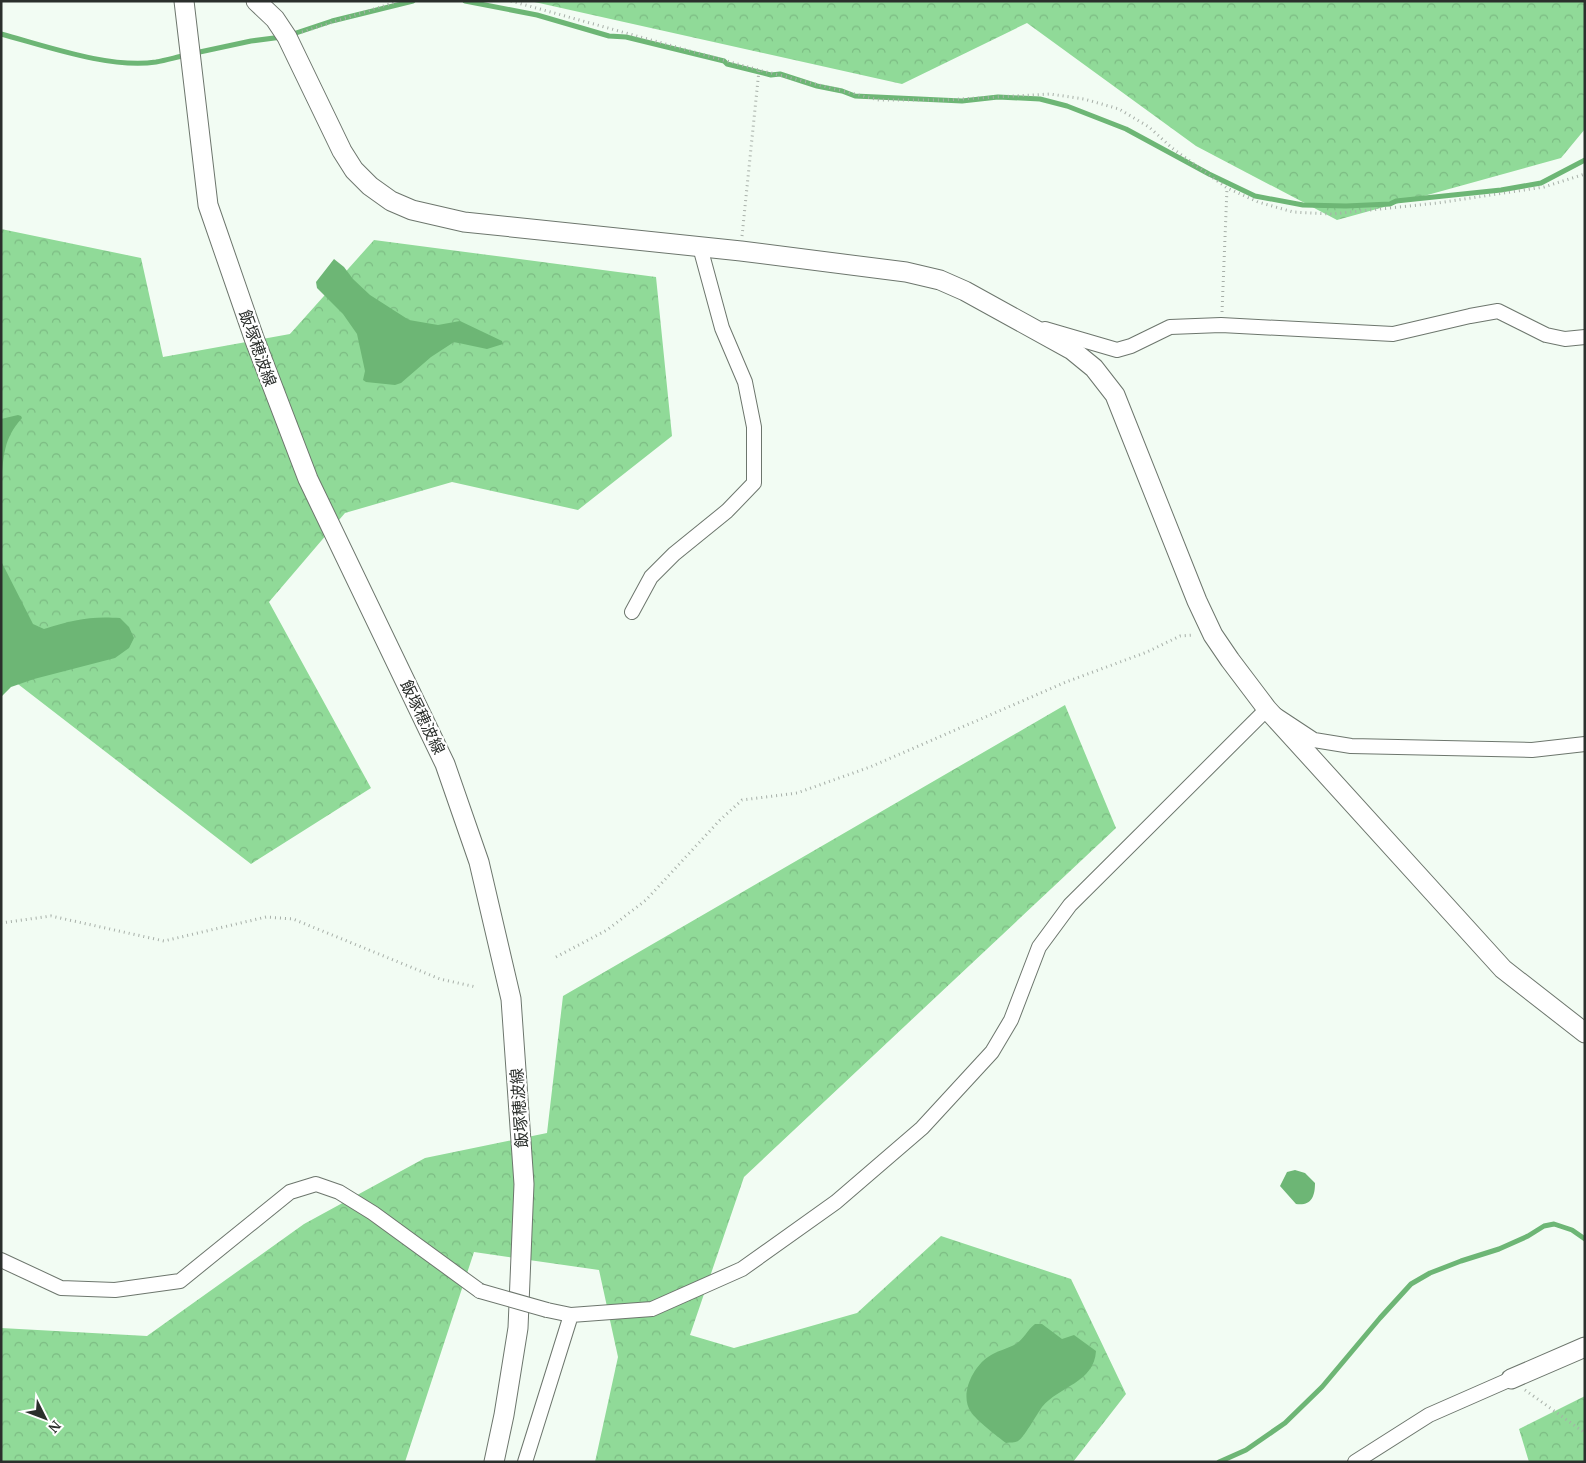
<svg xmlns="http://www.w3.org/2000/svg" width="1586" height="1463" font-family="'PT Serif','Noto Sans JP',serif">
  <defs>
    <pattern id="forest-crowns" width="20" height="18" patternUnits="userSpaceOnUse" patternTransform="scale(1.25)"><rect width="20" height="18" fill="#90da98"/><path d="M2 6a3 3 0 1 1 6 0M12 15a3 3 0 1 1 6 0" fill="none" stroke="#7cbb83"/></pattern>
  </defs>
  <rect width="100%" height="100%" fill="#f2fcf3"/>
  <path fill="url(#forest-crowns)" d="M530,1H1585V129L1561,158L1337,220L1196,146L1027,23L902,84Z
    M1,229L141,258L163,357L290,334L374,240L656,277L672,436L578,510L452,482L345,513L269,602L371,788L251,864L1,671Z
    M1065,705L1116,828L744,1177L690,1335L734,1348L857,1313L941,1236L1071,1279L1126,1394L1073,1462H595L618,1357L599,1270L474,1252L405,1462H1V1328L147,1336L304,1224L425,1158L547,1133L563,996Z
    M1585,1396V1462H1529L1519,1429Z"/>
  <path fill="#6db675" d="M334,259L344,267L353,279L370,295L409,320L438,325L460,321L502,341L503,344L487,349L454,342L431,357L401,383L395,385L366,382L363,380L365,371L357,334L343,314L317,288L316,282Z
    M18,415L21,416L22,418C3,439 4,456 1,482V419Z
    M1,561L33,624L44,629C74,620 88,616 120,618L129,627L134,638L129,648L115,658L34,679L11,687L1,697Z
    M1295,1170L1305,1173L1315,1183C1315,1197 1311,1206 1296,1204L1280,1186L1287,1172Z
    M1035,1324H1042L1062,1339L1074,1335L1096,1351C1094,1383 1059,1386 1042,1407C1037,1414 1023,1439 1018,1441C1015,1443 1010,1442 1006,1443C998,1437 976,1420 971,1412C959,1395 973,1367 988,1357C996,1351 1007,1349 1016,1344C1024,1339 1027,1330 1035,1324Z"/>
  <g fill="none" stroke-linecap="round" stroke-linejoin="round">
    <path stroke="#6db675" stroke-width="5" d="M465,1L537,15L609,36L626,37L724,61L727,64L771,75L780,74L817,86L842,91L855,96L962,101L998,97L1040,99L1067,106L1126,129L1209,174L1255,196L1303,205L1346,206L1390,204L1396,201L1501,190L1541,183L1585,160
      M1,34C46,46 110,69 156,62C167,60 177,57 187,55
      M290,35L332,21L413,1
      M195,53L251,41L282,37
      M1219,1462L1246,1450L1285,1423L1322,1387L1380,1318L1411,1284L1430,1273L1461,1261L1499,1249L1528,1236L1544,1226L1554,1224L1572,1230L1585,1239"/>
    <g stroke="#6d766d" stroke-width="16">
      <path id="street" d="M1045,329L1117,350L1131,346L1170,327L1221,325L1393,334L1470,316L1498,311L1546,335L1565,339L1585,337
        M632,612L651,577L674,554L727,511L754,483V427L745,382L722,328L700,247
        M1,1260L61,1288L115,1290L180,1281L290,1192L316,1184L339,1192L373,1213L480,1291
        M547,1310L571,1315L652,1309L742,1269L836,1202L922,1128L992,1052L1011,1020L1039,947L1070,905L1267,709L1314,740L1351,746L1532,750L1585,744
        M525,1462L571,1315
        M1355,1462L1429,1415L1511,1379"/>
    </g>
    <g stroke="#6d766d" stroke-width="21">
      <path id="secondary" d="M184,1L208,205L254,338L308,479L445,764L479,862L511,999L524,1184L518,1328L504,1415L494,1462
        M256,1L275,19L287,37L342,151L354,170L370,186L391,201L412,210L464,222L741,251L906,272L940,280L965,291L1072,350L1094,368L1115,395L1197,601L1213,635L1230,660L1267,709L1503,969L1585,1033
        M1511,1379L1585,1347"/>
    </g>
    <path stroke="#a7afa8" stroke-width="3" stroke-dasharray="1 4" stroke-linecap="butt" d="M511,1L759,70L879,100H943L1050,94L1084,99L1119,109L1149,127L1172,148L1227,188L1258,202L1293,212L1332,214L1438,203L1544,187L1585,174
      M302,32L399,1
      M742,236L759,70
      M1222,312L1227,188
      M1,923L51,916L164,941L266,917L293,919L440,979L476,987
      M556,957L607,930L646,900L720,820L742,800L797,793L870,767L1066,682L1147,652L1180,636L1194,635
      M1525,1390L1585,1433"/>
    <use href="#street" stroke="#fff" stroke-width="14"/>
    <use href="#secondary" stroke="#fff" stroke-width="19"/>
    <g stroke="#6d766d" stroke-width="16" stroke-linecap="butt">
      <path id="street-bridge" d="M480,1291L547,1310"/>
    </g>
    <use href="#street-bridge" stroke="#fff" stroke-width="14"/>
  </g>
  <g text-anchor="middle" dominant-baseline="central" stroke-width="4.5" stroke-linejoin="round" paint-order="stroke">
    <g font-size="16" fill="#2b2f2c" stroke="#fff">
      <text transform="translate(258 348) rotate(70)">飯塚穂波線</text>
      <text transform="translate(423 717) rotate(64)">飯塚穂波線</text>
      <text transform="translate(519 1108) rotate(-94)">飯塚穂波線</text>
    </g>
  </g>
  <rect width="1586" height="1463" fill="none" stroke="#2b2f2c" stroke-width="5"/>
  <g transform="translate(45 1418) rotate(132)" stroke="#ffffff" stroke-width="4" paint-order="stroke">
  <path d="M0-4L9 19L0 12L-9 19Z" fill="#2b2f2c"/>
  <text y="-8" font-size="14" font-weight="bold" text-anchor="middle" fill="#2b2f2c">N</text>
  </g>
</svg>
